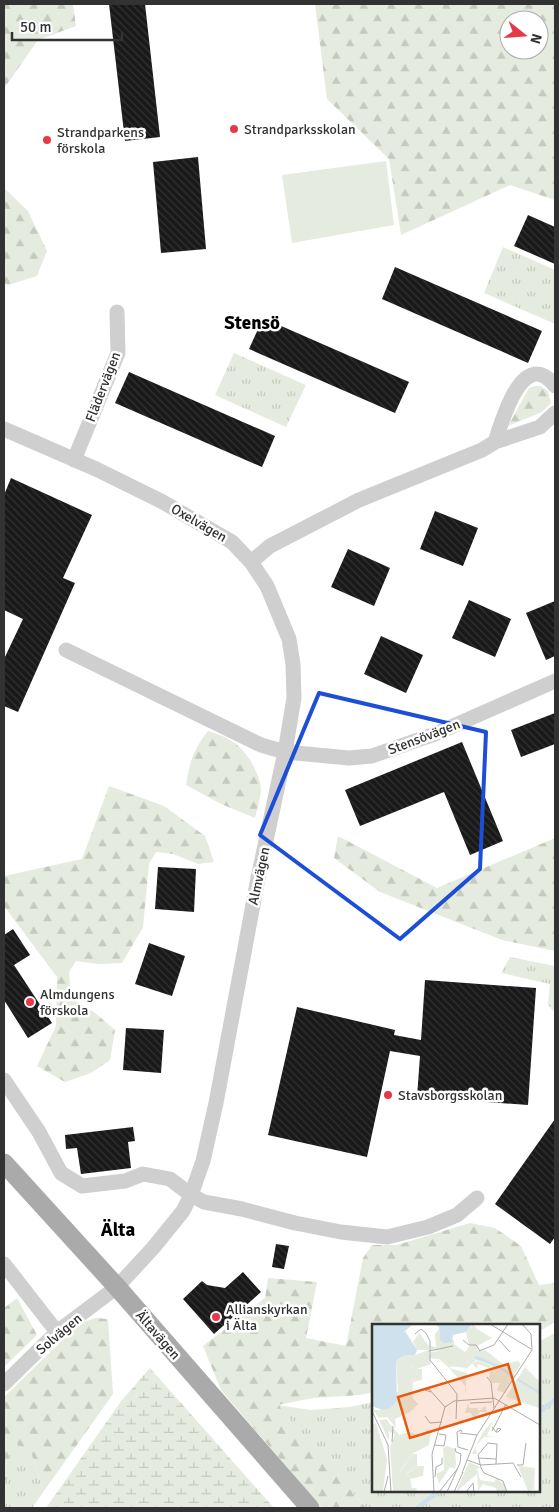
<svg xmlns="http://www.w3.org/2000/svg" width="559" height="1512" font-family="Signika,sans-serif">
  <defs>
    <pattern id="grass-tufts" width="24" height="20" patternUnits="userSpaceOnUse" patternTransform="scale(1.25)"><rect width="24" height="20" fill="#e5ebde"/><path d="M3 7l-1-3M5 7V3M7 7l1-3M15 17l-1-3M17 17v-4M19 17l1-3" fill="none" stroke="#c5cabf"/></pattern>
    <pattern id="forest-firs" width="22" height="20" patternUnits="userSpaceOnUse" patternTransform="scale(1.25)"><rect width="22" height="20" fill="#e5ebde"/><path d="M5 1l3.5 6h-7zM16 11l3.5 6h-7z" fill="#c5cabf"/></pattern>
    <pattern id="wetland-marsh" width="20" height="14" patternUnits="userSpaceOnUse" patternTransform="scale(1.25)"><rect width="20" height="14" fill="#e5ebde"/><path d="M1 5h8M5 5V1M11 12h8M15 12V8" fill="none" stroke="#c5cabf"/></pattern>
    <pattern id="building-back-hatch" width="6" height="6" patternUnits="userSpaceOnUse" patternTransform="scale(1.25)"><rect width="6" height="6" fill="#191919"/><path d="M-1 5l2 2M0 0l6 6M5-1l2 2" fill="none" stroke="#323232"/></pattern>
  </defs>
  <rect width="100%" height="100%" fill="#fff"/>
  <path fill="url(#grass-tufts)" d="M503,247L555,270V324L484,293Z
    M234,353L306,385L286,427L215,395Z
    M510,957L555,966V1013L548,1005L550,984L501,973Z
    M555,1333V1508H366L277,1405L311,1410L350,1407L373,1402V1491H538V1342Z
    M17,1444L32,1455L44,1491L32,1508H4V1482L10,1475L9,1450Z"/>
  <path fill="url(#forest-firs)" fill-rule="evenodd" d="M4,4H73L76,26L38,40L5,87L4,93Z
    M315,4H555V200L510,185L401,235L389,159L327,99ZM509,20H539V50H509Z
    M4,188L28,211L47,251L37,276L8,285L4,283Z
    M535,386H540L548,391L551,403L542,412L508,426L529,388Z
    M208,731C232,738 244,747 255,769C258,776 261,783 261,791C260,800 257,810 255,818L221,804L186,785C190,761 193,750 208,731Z
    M109,786L164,806L205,836L214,862L198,864L173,854L156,852L149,864L143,927L122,963L98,964L76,961L69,972L71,998L95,1013L115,1030L110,1060L91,1073L65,1082L37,1066L56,1026L57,977L4,906V876L82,859Z
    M338,836L437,888L555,838V951L502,940L380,892L334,858Z
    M470,1223L495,1228L521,1246L539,1285L555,1283V1322L538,1332V1326H373V1392L360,1395L313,1398L278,1405L366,1508H322L221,1390L203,1346L265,1298L268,1278L317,1282L306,1338L346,1346L363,1258L372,1245H397Z
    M17,1298L37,1335L4,1367V1308Z
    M96,1318L108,1319L113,1394L44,1491L32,1455L17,1444L9,1450L11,1475L4,1482V1397L80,1323Z"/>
  <path fill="url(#wetland-marsh)" d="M150,1368L274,1508H46L122,1400Z"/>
  <path fill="#e5ebde" d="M386,161L394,225L292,243L282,175Z"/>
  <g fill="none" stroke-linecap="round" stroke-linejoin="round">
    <path stroke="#cee1ed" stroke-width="4.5" d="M538,1413L555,1400
      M417,1508L439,1491"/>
  </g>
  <path fill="url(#building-back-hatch)" d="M109,4H145L160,137L125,141Z
    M198,157L206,249L161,253L153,162Z
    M528,215L555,227V264L514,246Z
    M395,267L542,331L528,363L382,299Z
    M263,318L409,382L395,413L249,349Z
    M129,372L275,436L262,467L115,403Z
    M11,478L92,515L63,578L75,583L18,712L4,706V659L23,619L4,610V495Z
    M435,511L478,528L463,566L420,549Z
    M348,549L390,568L374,606L331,587Z
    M469,600L511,619L495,657L452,638Z
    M555,601V656L546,660L526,613Z
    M381,636L423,655L406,693L364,674Z
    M555,713V744L521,757L511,730Z
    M462,742L503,841L470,855L444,792L360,826L345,790Z
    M158,867L196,869L194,912L155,909Z
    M13,929L30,955L14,965L52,1023L28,1038L4,1000V935Z
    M149,943L185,956L172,996L135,984Z
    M425,980L536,988L528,1105L417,1097L420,1056L390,1051L367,1157L268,1135L297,1007L395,1030L394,1035L421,1040Z
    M126,1028L164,1030L161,1073L123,1070Z
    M555,1119V1237L550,1244L495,1204Z
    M133,1127L135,1141L128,1142L131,1168L81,1174L77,1148L66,1149L65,1135Z
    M276,1244L289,1246L284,1269L272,1267Z
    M243,1272L261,1292L214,1334L183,1299L202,1281L207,1285L225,1288Z"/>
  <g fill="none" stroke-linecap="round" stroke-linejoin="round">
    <path stroke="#cfcfcf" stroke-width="15" d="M4,429L96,469L161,501L232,542L251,562L267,586L289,639L293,664L294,698L285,752L258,878L216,1103L203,1161L191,1195L183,1211L153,1248L117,1287L57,1332L4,1384
      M495,442C502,421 523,345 555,386
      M74,460L118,353L117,312
      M251,562L270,546L359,500L482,450L495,442L540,427L555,413
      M66,650L261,745L285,752L349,758L372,756L435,734L555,681
      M4,1080L39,1132L61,1173L82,1186L125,1181L143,1174L170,1179L191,1195L204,1202L242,1209L295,1223L341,1232L387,1237L428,1227L457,1215L477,1198
      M4,1264L57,1332"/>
    <path stroke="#aaa" stroke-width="19" d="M4,1163L117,1287L310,1508"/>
  </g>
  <path fill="none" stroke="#1d4ed8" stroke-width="4" stroke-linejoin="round" d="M319,693L486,732L480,869L400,939L260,835Z"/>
  <g fill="#e43a47" stroke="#fff" stroke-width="2">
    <circle cx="234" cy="129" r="5"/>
    <circle cx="47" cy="140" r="5"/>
    <circle cx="30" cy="1002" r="5"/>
    <circle cx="388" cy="1095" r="5"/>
    <circle cx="216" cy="1317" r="5"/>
  </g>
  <g text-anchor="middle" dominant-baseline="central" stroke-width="5" stroke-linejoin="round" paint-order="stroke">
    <g font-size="14" fill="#323232" stroke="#fff" text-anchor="start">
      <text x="244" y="129">Strandparksskolan</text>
      <text x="57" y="132">Strandparkens<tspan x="57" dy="16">förskola</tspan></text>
      <text x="40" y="994">Almdungens<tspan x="40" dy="16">förskola</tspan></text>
      <text x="398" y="1095">Stavsborgsskolan</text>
      <text x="226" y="1309">Allianskyrkan<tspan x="226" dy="16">i Älta</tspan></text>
    </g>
    <g font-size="14" fill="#323232" stroke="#fff">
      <text transform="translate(103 387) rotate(-69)">Flädervägen</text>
      <text transform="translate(199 523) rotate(30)">Oxelvägen</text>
      <text transform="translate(424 737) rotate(-21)">Stensövägen</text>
      <text transform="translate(259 876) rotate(-78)">Almvägen</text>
      <text transform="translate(59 1334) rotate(-40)">Solvägen</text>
      <text transform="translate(158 1335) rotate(49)">Ältavägen</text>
    </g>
    <g font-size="19" font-weight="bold" fill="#000" stroke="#fff">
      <text x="252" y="323">Stensö</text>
      <text x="118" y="1230">Älta</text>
    </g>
  </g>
  <g transform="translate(372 1324)">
    <rect width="168" height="168" fill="#fff"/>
    <path d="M67,5L69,17L82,16V20L93,28L98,21H104L106,27L113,26L131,40L146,37L149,40L134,63L119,41L104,36L95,44L96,33L77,44L67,35L57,34L59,28L68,27L59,26L58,22L64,23L63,10ZM57,26L59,40L42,46L35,44L37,41L40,43L43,31ZM40,130H45V142L34,150L28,148Z" fill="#e5ebde"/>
    <path d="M47,9L57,22V26H45L41,18ZM43,31L42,41L35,44L50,45V56L41,58L40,73L46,80L38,88L23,95L24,104L15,93L7,94L1,86H10L26,67L24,37L31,32ZM154,36L132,69L125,66L128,59H120L117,53L119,45L106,40L105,45L100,39L105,37L118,41L134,62ZM77,44L95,49L93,71V62ZM96,79L97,84H105L107,87L113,82L115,88H108L102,96L99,89H93ZM14,95L27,111L38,108L49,112L55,105L59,107L57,121L40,130L28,147L35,150L45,142H52L51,152L38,155L40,164H44L45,167H21L18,123L23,111L17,107V117L7,96ZM121,96L115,112L124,113H112L103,123L105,130H100L111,108ZM4,99L15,135L11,167H0V100ZM75,122L83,125L84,139L83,145L78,143L67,160L64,150L72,146L71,124ZM97,138L108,143L105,145L108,156L122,158L124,154L133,161L134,167H125L124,164L111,160L106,167L105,150L84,168Z" fill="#e5ebde"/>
    <path d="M101,0L105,5L120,14L105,22L97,21L94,8ZM153,43L167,57V84L134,73Z" fill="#e5ebde"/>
    <path d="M146,142L163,144L162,165L156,167Z" fill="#e5ebde"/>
    <path d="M78,30L96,33L95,44L77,42Z" fill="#e5ebde"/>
    <path d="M0,0H41L33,7L45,26L43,31L31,32L24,37L25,77L18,84L10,86L0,82ZM62,0H100L94,8L81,11L80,18L72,19L68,16L67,3Z" fill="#cee1ed"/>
    <path fill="none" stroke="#cee1ed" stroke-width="2.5" d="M103,33L126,42L142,53M145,55L168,69"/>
    <path fill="none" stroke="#adadad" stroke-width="1" d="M118,0L159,25M43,10L49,5L54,9L58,17V36L85,70L84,95M91,16L97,21H104L108,27M127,16L138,28M57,27L81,22M107,27L122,21L136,0M115,53L119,58L122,84M59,68L53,66L57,65L73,83M98,79L120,78M73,83L82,77L122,74L168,101M0,87L16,121L19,168M53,92L58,99L70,98M120,103L124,108H126L129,105L126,104L124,108M120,107L134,80M90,108L89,106L85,108L86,123L96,126M88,109L105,111M20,118L21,102M63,121L72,122L74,111L67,110M106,134L124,135M95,136L109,141L141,139L149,153M124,140L125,120L116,119L106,131L109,144L112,149L131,157L135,168M145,141H151L154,119M90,149L105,111L160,26L159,10L150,0M63,153L64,143L70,140V134M12,168L16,152M62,168L60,130L73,83M67,168L86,144M75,168L88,139L89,130L84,128L83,124M82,168L91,148M94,168L101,159L102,168"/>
    <path fill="#e8590c" fill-opacity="0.15" stroke="#e8590c" stroke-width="2.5" d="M136,40L148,80L38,114L26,73Z"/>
    <rect width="168" height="168" fill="none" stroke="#323232" stroke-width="2.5"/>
  </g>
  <rect width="559" height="1512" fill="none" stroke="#323232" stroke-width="10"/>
  <g transform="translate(524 35) rotate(107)"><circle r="24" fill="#ffffff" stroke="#adadad"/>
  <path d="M0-4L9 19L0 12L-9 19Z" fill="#e43a47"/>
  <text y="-8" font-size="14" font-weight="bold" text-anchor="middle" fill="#323232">N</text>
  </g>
  <path d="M12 32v8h110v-8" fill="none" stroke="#323232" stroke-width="2.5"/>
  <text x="20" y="32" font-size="15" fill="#323232" stroke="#ffffff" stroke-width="4" paint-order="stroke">50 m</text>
</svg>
